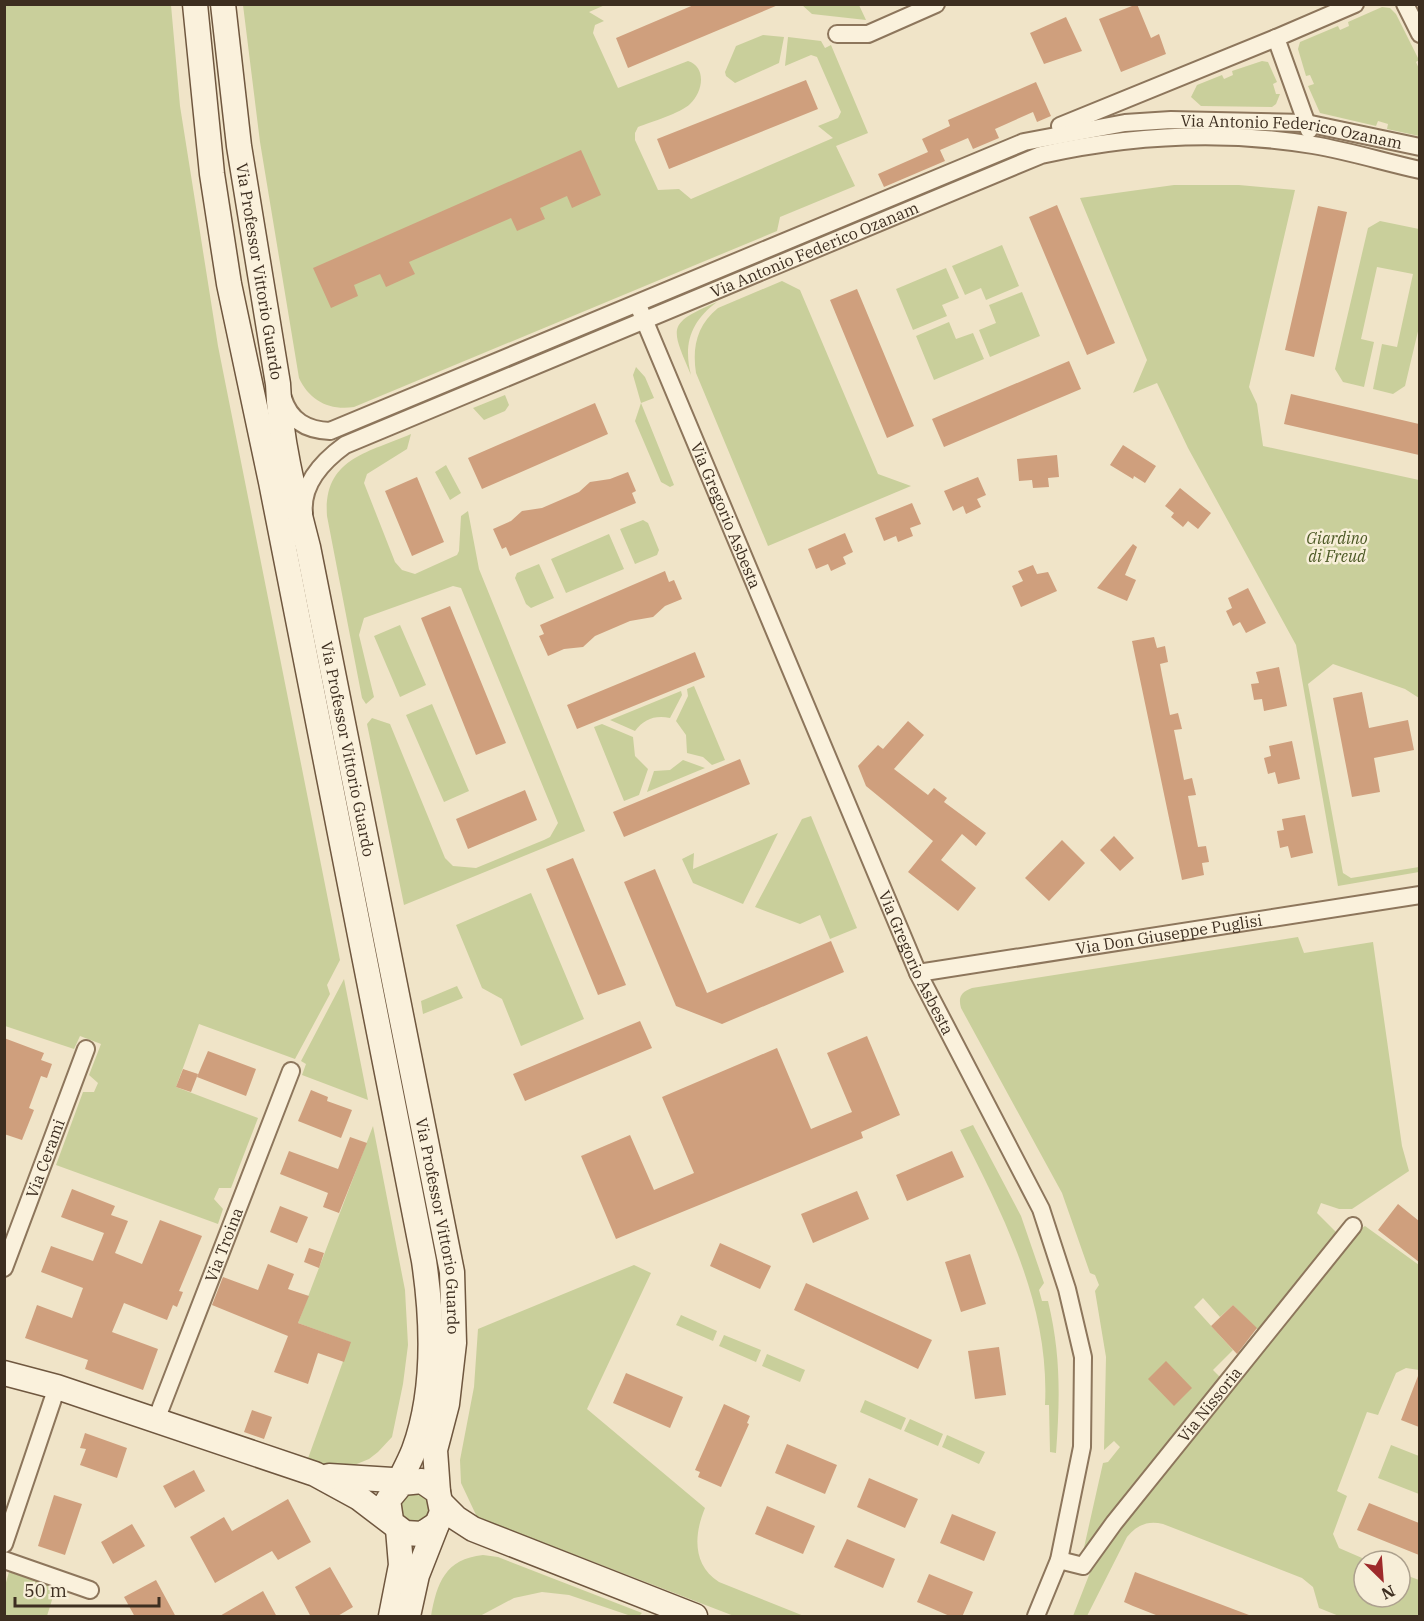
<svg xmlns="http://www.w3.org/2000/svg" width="1424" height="1621" font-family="'IBM Plex Serif',serif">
  <rect width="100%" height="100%" fill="#f0e4c8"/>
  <path fill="#c9cf9b" d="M5,5H171L180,106L218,346L340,960L327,985L330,994L295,1059L199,1024L176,1087L258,1118L231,1188H219L214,1199L223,1209L218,1224L56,1165L83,1092H94L98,1083L89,1075L101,1044L80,1036L74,1049L5,1026Z
    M243,5H605L589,12L604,21L595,25L593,33L618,88L688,61C707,67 703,92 690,104C681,113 651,122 638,127L635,133V140L658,190L679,189L691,199L833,138L818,126L838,118L841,112L817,57L811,55L785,66L788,37L821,41L825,48L831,45L868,133L836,146L855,186L780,217L777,231L354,407C329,411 309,400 299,378L260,142Z
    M802,5H859L866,20L812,14Z
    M1382,7L1390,8L1396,14L1419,60L1416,62L1420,71L1419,136L1387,129L1388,124L1378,121L1376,126L1320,113L1308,86L1314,84L1310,75L1306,76L1298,49L1300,42L1338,26L1340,30L1349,26L1348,22Z
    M763,35L784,37L779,63L735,83L726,76L725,72L736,46Z
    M1262,61L1268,62L1277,82L1273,84L1276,94H1280L1276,104L1272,107L1201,106L1191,97L1197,85L1222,75L1224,79L1233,75L1232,71Z
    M1174,185H1239L1295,190L1249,387L1257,404L1263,446L1419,480V698L1405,689L1333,664L1308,684L1343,873L1351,878L1419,867V872L1338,886L1296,645L1188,448L1157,383L1133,393L1147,360L1080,198Z
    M1380,221L1419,229V327L1405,386L1393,394L1373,389L1382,344L1397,347L1413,274L1377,267L1361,339L1374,342L1364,387L1343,382L1335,369L1368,228Z
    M1002,245L1019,286L986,300L981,288L965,295L952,266Z
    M946,268L959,298L942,305L947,316L913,330L896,289Z
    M782,281L800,290L878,474L911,486L768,546L696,373C692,347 697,325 718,308Z
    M1022,292L1040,336L990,357L979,330L996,323L989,305Z
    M717,302C691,321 683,344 691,375C671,327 666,324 717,302Z
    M949,322L956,339L973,333L984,359L934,380L916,336Z
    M636,367L645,377L654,398L641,403L674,485L670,487L661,482L635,421L641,403L633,375Z
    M505,395L509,405L505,411L484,420L473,408Z
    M411,434L407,449L367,474L364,483L395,562L402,570L415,574L457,555L459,551L461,516L468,511L479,569L585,831L404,905L367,724L372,718L390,724L445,858L453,866L476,868L544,840L550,837L558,823L461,588L453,586L364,618L359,635L374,697L366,704L362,698L327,516C323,458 368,453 411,434Z
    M446,465L461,493L450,500L435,472Z
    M643,520L648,523L659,550L657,555L635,564L620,529Z
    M609,534L624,569L566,593L551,559Z
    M539,564L554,598L531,608L526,604L515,578L517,573Z
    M400,625L426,685L400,697L374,636Z
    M694,686L725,760L712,765L703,757L687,753L686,735L676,721L688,696L687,689Z
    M681,691L682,695L670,718C655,715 644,719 635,731L610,720Z
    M432,704L469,791L444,802L406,715Z
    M602,724L633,737L635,756L648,769L639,795L624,801L594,727Z
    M683,760L705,768L647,792L654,771L670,770Z
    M811,816L857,928L830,939L820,915L800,924L755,907L802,819Z
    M778,833L743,904L693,883L682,859L694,853L693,869Z
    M531,893L584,1019L521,1046L502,999L482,988L456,925Z
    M1298,937L1304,953L1373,942L1402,1146L1409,1171L1352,1209H1339L1321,1203L1317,1213L1337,1233L1261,1333L1233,1305L1220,1317L1203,1298L1194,1307L1233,1350L1213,1370L1222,1379L1085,1553L1083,1552L1103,1463L1108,1462L1120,1447L1114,1441L1104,1450L1106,1357L1095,1291L1099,1285L1095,1275L1090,1273L1062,1193L961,1008C958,997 961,992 972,988Z
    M344,979L368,1100L302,1075L306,1064L301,1061Z
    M457,986L463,998L423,1014L421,1001Z
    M973,1125L1021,1216L1044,1283L1039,1290L1042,1301H1048C1061,1355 1060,1398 1056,1453L1050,1452L1049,1405H1045C1050,1305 1004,1217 960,1130Z
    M373,1126L405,1290L408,1345L403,1384L392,1437L378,1452L369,1459L335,1473L306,1464L350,1342L298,1323Z
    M1365,1226L1419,1265V1370L1406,1368L1396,1373L1378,1415L1367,1412L1337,1491L1347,1496L1333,1534L1339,1548L1369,1561H1364V1597H1400V1573L1419,1580V1616H1339L1319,1608L1313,1587L1302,1578L1163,1524C1148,1520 1137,1525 1127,1537L1087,1616H1073L1091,1570L1108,1542L1360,1229Z
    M634,1265L651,1273L587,1409L705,1508C694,1534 692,1565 719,1582L804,1616H734L477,1517L461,1483L460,1460L474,1387L478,1329Z
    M681,1315L717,1331L713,1341L676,1325Z
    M724,1335L761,1350L756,1362L719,1346Z
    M767,1354L805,1370L800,1382L762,1366Z
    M865,1400L906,1418L901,1430L860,1412Z
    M910,1419L943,1434L938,1446L904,1431Z
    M947,1435L985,1452L979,1464L942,1447Z
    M1391,1445L1419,1456V1494L1378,1478Z
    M412,1490L429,1496L431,1518L414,1525L400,1514V1494Z
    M483,1555L498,1557L642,1613L639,1616H631L569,1595L542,1592L514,1598L480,1616H431C437,1583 445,1559 483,1555Z
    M9,1572L56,1587L47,1616H5V1586Z"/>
  <path fill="#cf9f7d" d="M696,4L778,5L628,68L616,38Z
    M1137,4L1151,38L1159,34L1166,54L1121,72L1099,19Z
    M1066,17L1082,51L1044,64L1030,33Z
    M806,80L818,109L669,169L657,139Z
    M1036,82L1051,116L1037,122L1033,112L995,129L999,138L973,149L968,138L940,150L945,161L884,187L878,174L928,152L922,139L950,126L948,120Z
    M581,150L601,195L572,208L567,196L540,208L545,219L517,231L511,218L409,262L415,274L386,287L380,274L354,285L358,296L331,308L313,268Z
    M1057,205L1115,343L1087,355L1029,217Z
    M1318,206L1347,212L1314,357L1285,350Z
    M857,289L914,426L887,438L830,300Z
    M1069,361L1081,389L944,447L932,419Z
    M1291,394L1419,424V455L1284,424Z
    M595,403L608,434L482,489L468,458Z
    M1123,445L1156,466L1145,483L1134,476L1133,479L1110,465Z
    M1057,455L1059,477L1048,478L1049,487L1033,488L1032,480L1019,481L1017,459Z
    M628,472L636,491L632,493L636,503L510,556L506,547L502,549L493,529L511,521L522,511L542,508L579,492L590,482L610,479Z
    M417,477L444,542L412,556L385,491Z
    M978,477L986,495L977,499L981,507L966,514L963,506L953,511L944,491Z
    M1180,488L1211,513L1198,529L1188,521L1183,527L1171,517L1174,513L1165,506Z
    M912,503L921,524L910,528L913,536L898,542L896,536L884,541L875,518Z
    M845,533L853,552L843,557L846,564L831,571L828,564L816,569L808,549Z
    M1133,544L1137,547L1125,575L1136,580L1127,601L1097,588Z
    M1033,565L1037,574L1048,572L1057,591L1021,607L1012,586L1023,581L1018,571Z
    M665,571L669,582L674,580L682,599L665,606L653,617L630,621L595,636L583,647L564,649L548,656L539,636L544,634L540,625Z
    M1248,588L1266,623L1246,633L1240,622L1233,626L1226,611L1232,608L1228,598Z
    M450,606L506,743L476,755L421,618Z
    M1154,637L1157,648L1165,646L1168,662L1160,664L1162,675L1170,715L1178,713L1182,729L1174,730L1184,780L1192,778L1196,795L1188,796L1198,847L1206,846L1209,862L1202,863L1204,875L1182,880L1132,641Z
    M695,652L705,677L577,729L567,705Z
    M1279,667L1287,706L1264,711L1262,699L1254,700L1251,684L1259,683L1256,672Z
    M1362,692L1369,728L1408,720L1414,750L1374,758L1380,792L1352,797L1333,698Z
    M908,721L924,735L894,769L928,795L934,788L947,798L944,802L986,833L976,846L962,834L941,860L976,888L958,911L908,872L933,841L866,786L858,766L878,745L883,749Z
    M1292,741L1300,779L1278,784L1275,772L1268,774L1264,758L1271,756L1269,746Z
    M740,759L750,784L624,837L613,812Z
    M525,790L537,820L468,849L456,819Z
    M1305,815L1313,853L1291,858L1288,846L1280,848L1277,831L1284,830L1282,819Z
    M1114,836L1134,858L1120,871L1100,850Z
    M1062,840L1085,863L1049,901L1025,878Z
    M573,858L626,985L598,995L546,869Z
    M655,869L707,993L831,941L844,972L722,1024L676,1006L624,882Z
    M640,1021L652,1048L525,1101L513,1074Z
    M867,1036L900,1115L861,1132L863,1138L616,1239L581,1156L630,1135L654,1190L694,1173L662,1097L777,1048L811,1129L852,1112L827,1053Z
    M4,1038L44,1053L41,1060L52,1064L47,1078L41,1076L29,1108L34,1110L22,1140L4,1134Z
    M208,1051L256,1069L246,1096L197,1077Z
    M183,1069L198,1074L191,1092L176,1087Z
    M311,1090L328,1097L327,1101L352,1110L341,1138L298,1121Z
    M350,1137L367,1143L339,1213L323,1207L328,1193L280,1174L289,1151L338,1169Z
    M952,1151L964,1177L907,1201L896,1175Z
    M72,1189L115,1206L111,1215L128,1221L115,1253L142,1264L160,1220L202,1236L179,1291L183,1292L177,1307L173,1305L167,1320L124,1303L112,1332L158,1349L143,1390L85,1369L88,1360L25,1338L37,1305L72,1318L83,1288L41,1272L51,1246L93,1261L104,1233L61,1217Z
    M857,1191L869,1219L813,1243L801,1214Z
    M1398,1204L1419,1221V1262L1378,1230Z
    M280,1206L308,1217L297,1243L270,1232Z
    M720,1243L771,1266L760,1289L710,1266Z
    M309,1248L324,1253L319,1268L304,1262Z
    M970,1254L986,1304L961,1312L945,1262Z
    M268,1264L294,1274L288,1289L309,1296L298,1323L351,1342L344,1362L318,1353L308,1384L274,1372L288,1336L212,1305L223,1277L258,1290Z
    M806,1283L932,1340L918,1369L794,1310Z
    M1233,1305L1257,1328L1237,1354L1211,1326Z
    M999,1347L1006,1395L975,1399L968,1351Z
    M1166,1361L1192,1388L1174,1406L1148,1379Z
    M626,1373L683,1397L670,1428L613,1403Z
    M1418,1376H1419V1427L1401,1420Z
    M724,1404L750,1416L747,1423L749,1424L721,1487L698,1477L700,1472L695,1470Z
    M252,1410L272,1417L264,1439L244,1432Z
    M85,1433L127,1448L117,1478L80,1465L86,1449L80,1448Z
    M787,1444L837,1465L825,1494L775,1473Z
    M194,1470L205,1491L175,1508L163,1486Z
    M869,1478L918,1499L905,1528L857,1507Z
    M54,1495L82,1504L65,1555L38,1546Z
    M288,1499L311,1542L278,1560L272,1551L215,1583L190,1537L224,1517L232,1531Z
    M1369,1503L1419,1523V1555L1357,1530Z
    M767,1506L815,1526L803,1554L755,1534Z
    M952,1514L996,1532L984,1561L940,1543Z
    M132,1524L145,1546L113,1564L101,1542Z
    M847,1539L895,1559L883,1588L834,1567Z
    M330,1567L353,1607L336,1617H311L295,1587Z
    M1135,1572L1249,1615V1617H1161L1133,1606L1124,1602Z
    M929,1574L973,1592L962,1617H952L917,1602Z
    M156,1580L176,1617H135L124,1597Z
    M263,1591L277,1617H218Z"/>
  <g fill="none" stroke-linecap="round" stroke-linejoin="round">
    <g stroke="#8d765c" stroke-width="20">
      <g id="street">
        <path d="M1405,4L1420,34"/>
        <path d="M837,34H868L936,4"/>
        <path d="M1060,126L1276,38"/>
        <path d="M1309,130L1276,38L1355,4"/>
        <path id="s1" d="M638,305L918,973L1041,1209L1067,1289L1083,1357L1082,1447L1059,1560L1036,1616"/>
        <path id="s2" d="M283,398C290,421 307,430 330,431L1024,142L1125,123L1171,120L1306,123L1420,147"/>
        <path id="s3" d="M304,513C301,483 323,461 345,445L1041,155C1131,135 1222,130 1313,145C1349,151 1384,162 1420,170"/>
        <path id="s4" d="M918,973L1420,895"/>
        <path id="s5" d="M4,1268L86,1049"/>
        <path id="s6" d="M156,1420L291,1071"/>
        <path d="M4,1544L57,1387"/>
        <path d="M4,1560L90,1590"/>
        <path id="s7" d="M1059,1560L1083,1566L1114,1523L1353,1226"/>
      </g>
    </g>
    <g stroke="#6f573f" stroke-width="27">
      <g id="secondary">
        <path d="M195,4L212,174L229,284L271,482L424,1261C433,1322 436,1390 414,1450C409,1463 402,1475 396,1488"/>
        <path id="s8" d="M223,4L239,146L278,384C280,440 294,493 308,547L452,1272L454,1343L447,1404L435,1450L438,1492"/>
        <path d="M4,1373L57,1387L315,1474L359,1498L405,1533L422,1534L437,1524L442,1512L438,1492L422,1481L402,1483L388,1500L391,1520"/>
        <path d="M329,1476L408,1481"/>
        <path d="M443,1505L456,1518L473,1529L695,1616"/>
        <path d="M391,1616L401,1565L398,1529"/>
        <path d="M408,1616L417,1575L437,1524"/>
      </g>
    </g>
    <use href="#street" stroke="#faf1dc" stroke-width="16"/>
    <use href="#secondary" stroke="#faf1dc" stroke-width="24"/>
  </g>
  <g text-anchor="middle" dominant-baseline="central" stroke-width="5" stroke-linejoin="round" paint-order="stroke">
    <g font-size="16" fill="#3d2e20" stroke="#f7eed8">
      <text stroke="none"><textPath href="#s2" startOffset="1084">Via Antonio Federico Ozanam</textPath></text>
      <text stroke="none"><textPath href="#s3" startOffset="592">Via Antonio Federico Ozanam</textPath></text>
      <text stroke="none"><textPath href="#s8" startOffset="270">Via Professor Vittorio Guardo</textPath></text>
      <text stroke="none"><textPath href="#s1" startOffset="228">Via Gregorio Asbesta</textPath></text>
      <text stroke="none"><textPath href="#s8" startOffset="756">Via Professor Vittorio Guardo</textPath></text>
      <text stroke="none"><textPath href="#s4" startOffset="254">Via Don Giuseppe Puglisi</textPath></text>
      <text stroke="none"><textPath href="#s1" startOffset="714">Via Gregorio Asbesta</textPath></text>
      <text stroke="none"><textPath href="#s5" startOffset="117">Via Cerami</textPath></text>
      <text stroke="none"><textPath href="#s8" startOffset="1242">Via Professor Vittorio Guardo</textPath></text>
      <text stroke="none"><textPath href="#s6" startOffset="188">Via Troina</textPath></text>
      <text stroke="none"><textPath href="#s7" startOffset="230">Via Nissoria</textPath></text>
    </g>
    <g font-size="16" font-style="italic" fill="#4d5a26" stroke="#f7eed8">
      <text x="1337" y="538">Giardino<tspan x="1337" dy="18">di Freud</tspan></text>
    </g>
  </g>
  <rect width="1424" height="1621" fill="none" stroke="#3d2e20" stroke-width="12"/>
  <g transform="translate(1382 1579) rotate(155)"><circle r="28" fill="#f7eed8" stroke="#ada18e" stroke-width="1.5"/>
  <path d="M0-4.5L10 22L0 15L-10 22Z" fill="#9e2a2b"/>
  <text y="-9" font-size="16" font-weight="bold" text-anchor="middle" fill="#3d2e20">N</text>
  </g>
  <path d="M15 1597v9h144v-9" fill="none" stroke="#3d2e20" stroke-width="3"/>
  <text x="24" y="1597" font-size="18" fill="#3d2e20" stroke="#f7eed8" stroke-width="4.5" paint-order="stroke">50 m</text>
</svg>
